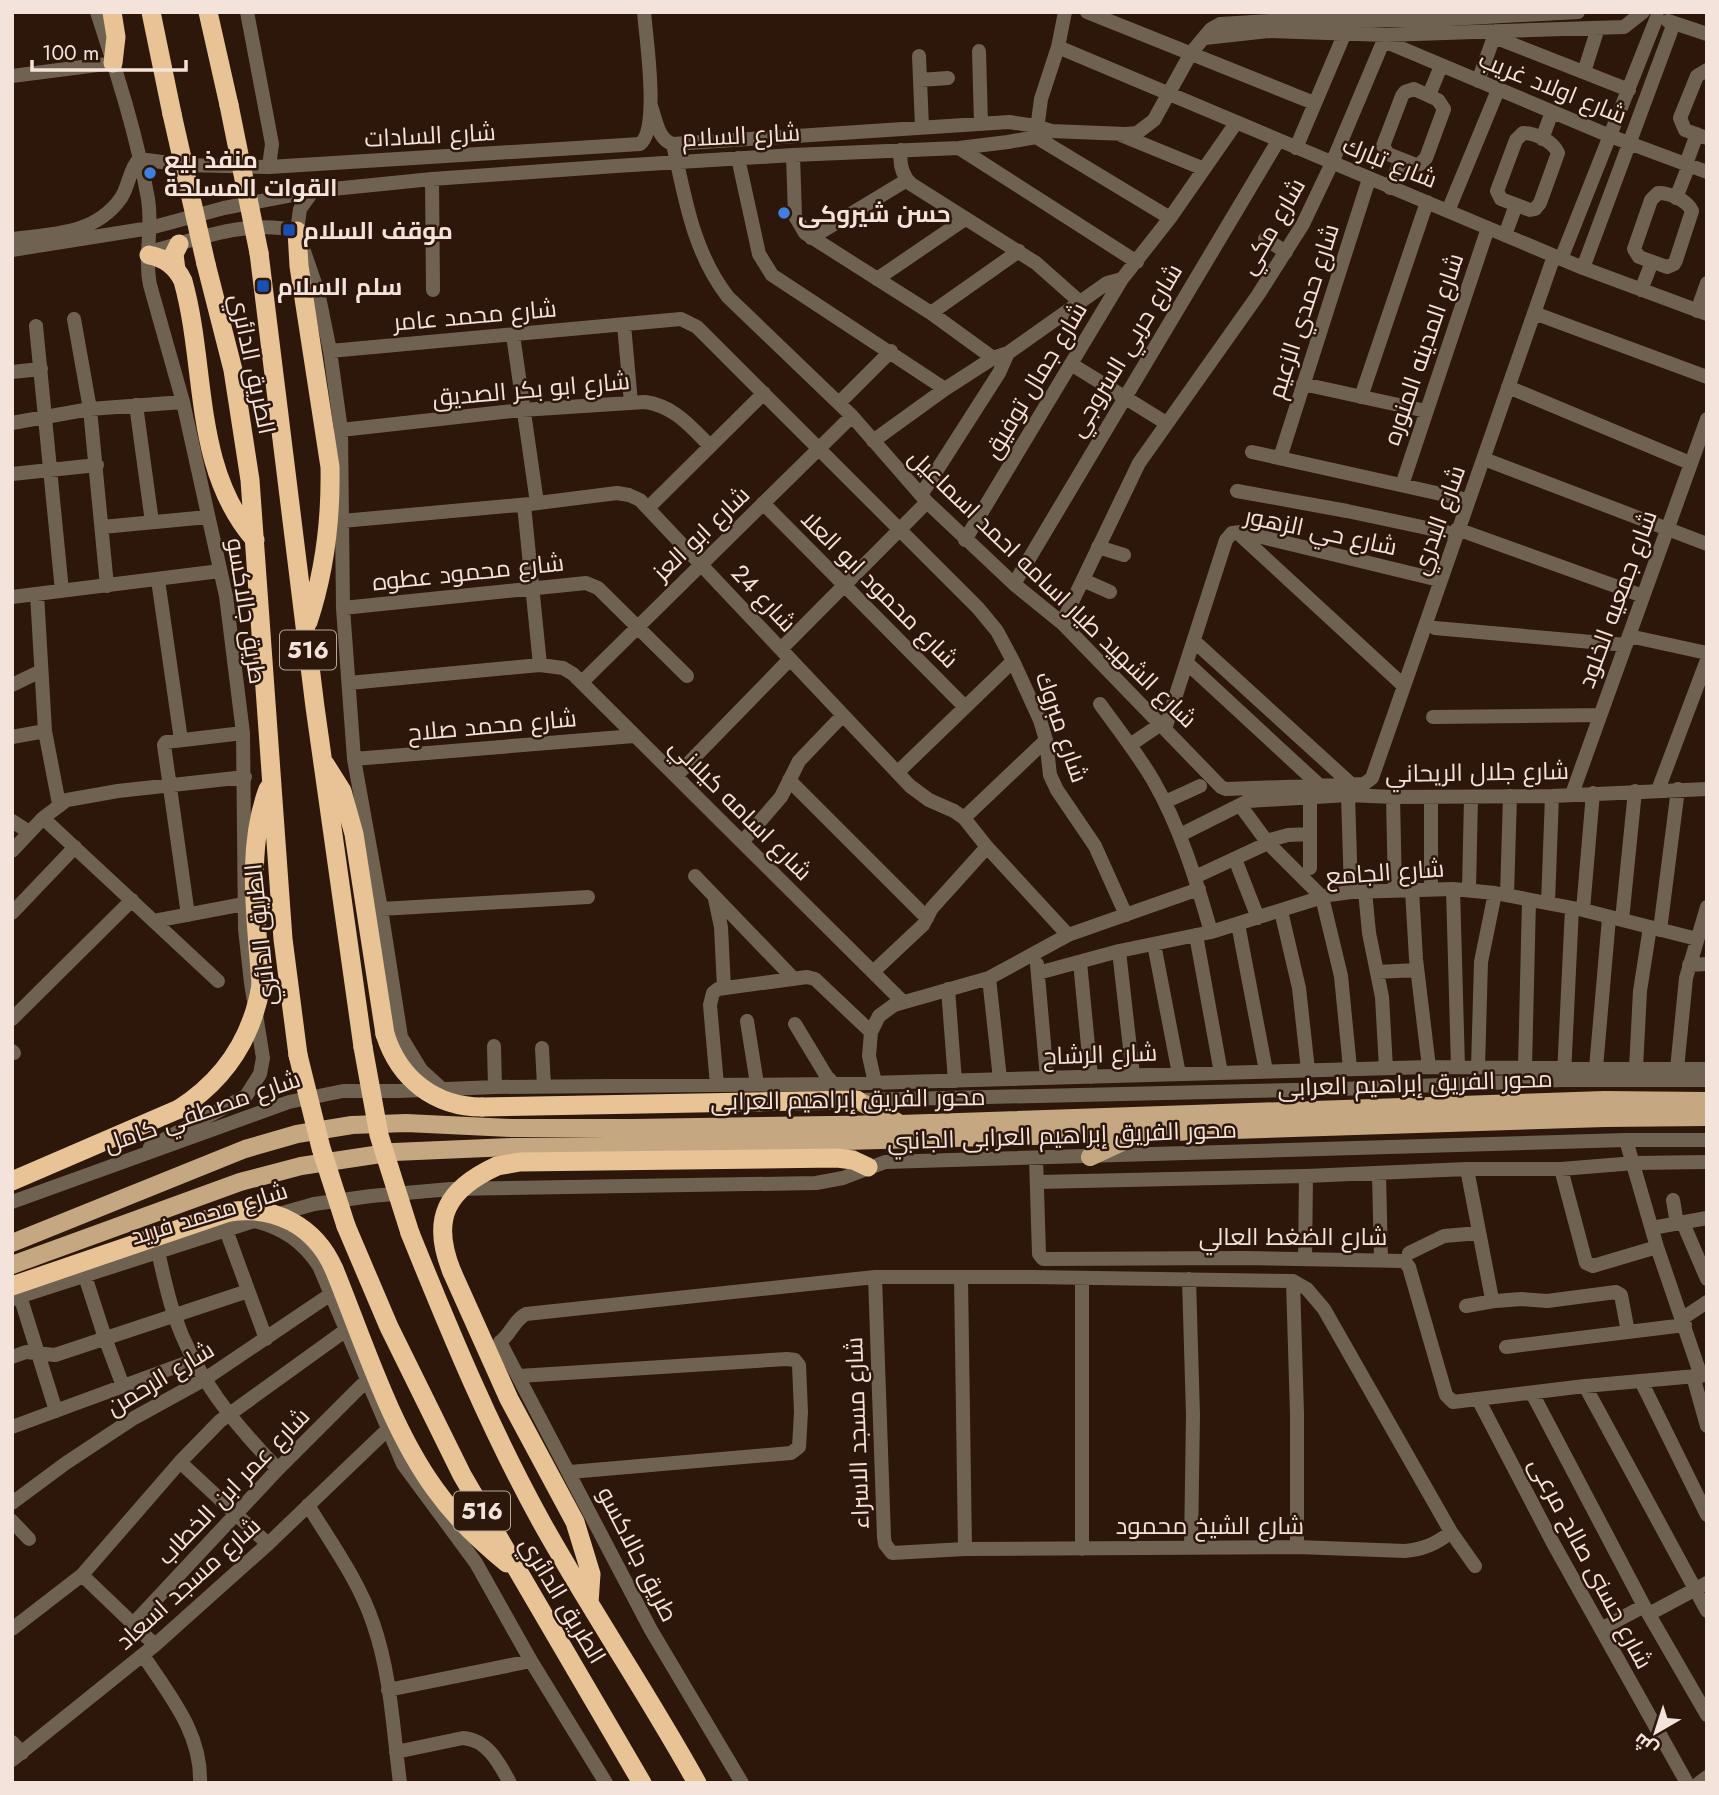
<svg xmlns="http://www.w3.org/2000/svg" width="1719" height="1795" font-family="Jost,Cairo,sans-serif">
  <rect width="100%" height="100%" fill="#2d160a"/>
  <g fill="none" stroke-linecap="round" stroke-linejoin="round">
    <path stroke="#706250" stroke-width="14" d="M97,12C117,74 137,135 148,199C153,228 144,257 150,285L183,402L226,596L243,733L245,929L251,983L263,1058L260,1074L246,1096L150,1147
      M247,12L272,144L269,167
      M1065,12L1058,47L1041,99L1036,137L1170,218
      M1087,12L1314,103
      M1668,21L1707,34
      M1494,37L1629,90
      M1205,38L1268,31L1386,35L1624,27L1643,12
      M1384,41L1610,136L1707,172
      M1058,47L1583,268L1707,314
      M979,51L981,123
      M919,56L922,127
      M1707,70L1697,76L1680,118L1685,130L1707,138
      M1584,72L1598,28
      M12,76L113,63
      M920,80L948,78
      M1478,81L1496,31
      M1414,89L1438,100L1444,109L1426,158L1420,164L1416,165L1388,154L1383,146L1402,96L1405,92Z
      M1429,95L1441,66
      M651,106C656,120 658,140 673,144L1009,122L1036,126L1051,131L1126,134L1137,133L1154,120L1191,53L1211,29L1220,24L1270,21L1431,20L1578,12
      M1523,133C1535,133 1553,141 1558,153L1540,203L1535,209L1530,210L1501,199L1497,191L1516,140Z
      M1121,135L1204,169
      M1542,139L1552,112
      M673,144C685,198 693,252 728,297L852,416L927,502L1014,584L1062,623L1221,787L1226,789L1364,784L1372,778L1554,256
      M959,148L1137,262
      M1296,148L1344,35
      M901,150C899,163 901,174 911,184L1036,263L1080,302
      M793,155L795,216L805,233L931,313L993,358
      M738,158L759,254L772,275L945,389
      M1686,164L1697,134
      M432,179L433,290
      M1390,188L1401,159
      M313,191L300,209L297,231L318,292L330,351L341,430L343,608L354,759L381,909L401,1037L421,1070L442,1089
      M1658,193C1670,193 1687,200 1692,211L1676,260L1674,264L1667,267L1639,257L1634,249L1651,200Z
      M1676,198L1689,165
      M1448,211L1498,90
      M1505,235L1516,205
      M811,238L907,180
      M12,239C52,234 95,235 121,198C129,186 129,170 139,159L185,165L269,167L640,144C660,129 646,38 644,12
      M1265,239L1286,252
      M12,250L150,228L224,208L313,191L432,179L616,166L793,155L959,148L1008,142L1036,137L1051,131
      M149,252C199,239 245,219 297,231
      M1561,259L1657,17
      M1583,268L1674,23
      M877,279L965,219
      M1641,290L1652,262
      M1697,311L1707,283
      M931,313L1019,251
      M1534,313L1707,377
      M74,319L90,409L107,586
      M624,325L631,403
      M36,326L62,591
      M513,335L537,503
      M330,351L681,319L697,327L978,608L997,631L1013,661L1040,720L1046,740L1050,775L1057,790L1095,846L1126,915
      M1071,364L1166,423
      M12,372L41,369
      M1303,384L1426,411
      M1508,387L1690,463
      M1361,397L1427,202
      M839,403L891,351
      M136,405L152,522
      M12,423L90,409L183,402
      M341,430L522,410L645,402C674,406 690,426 710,446
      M873,441L945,389L993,358L1008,353L1107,283L1122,279
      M1252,452L1468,500
      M1280,458L1369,179
      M1484,459L1707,544
      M12,474L97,465
      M1402,485L1488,228
      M1237,491L1347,511L1455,534
      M921,495L999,373L1008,353
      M763,503L965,707
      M524,505L540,665
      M648,508L764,393
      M342,521L530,504L617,493L629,495L640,500L910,786L929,800L954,811L964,818L987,847L1068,935
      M102,527L208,517
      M1457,529L1643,596
      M1238,533L1404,686
      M965,540L1122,279L1170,218L1236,123
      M1098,547L1124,555
      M158,580L181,740
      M1083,580L1110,592
      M1014,584L1278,141
      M37,594L45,731L59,804
      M12,597L220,571
      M343,608L586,583L598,588L687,676
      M1062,623L1139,463L1258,295L1303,224L1332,163L1386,35
      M1435,628L1626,645
      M1629,636L1707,653
      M1194,641L1351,784
      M781,649L927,502
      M1187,663L1319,785
      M582,682L852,416
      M349,683L540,665L563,668L573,674L902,1001
      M12,685L41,671
      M1100,704C1118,729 1137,753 1153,780C1180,827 1196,879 1211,932
      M1433,717L1600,715
      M1165,729L1226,540L1232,533L1241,532L1439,580
      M12,737L45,731
      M1130,745L1161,724
      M354,759L634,736
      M898,772L1013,661
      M676,776L790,659
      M789,780L927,918
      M1658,790L1707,660
      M1572,794L1707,419
      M1348,795L1351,892
      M1393,797L1395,891
      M1165,802L1200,786
      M1240,805L1268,843L1322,897L1341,976L1350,1068
      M43,818L218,981
      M964,818L1046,740
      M12,821L29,832
      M1180,835L1248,801L1348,795L1393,797L1552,796L1707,789
      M743,841L781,797L799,761L843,715
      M1266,841L1288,835L1310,834
      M12,851L43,818L67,800L118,791L245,777
      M1235,859L1258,918
      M1310,868V797
      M695,876L794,979
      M1195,877L1268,843
      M1431,889V797
      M1453,889L1458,1067
      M1412,890L1416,959L1429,1067
      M1469,890L1471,797
      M1365,891L1369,933L1382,997L1386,1068
      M1507,895L1510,796
      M715,899L721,927L724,988
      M1548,903L1552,796
      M381,909L588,897
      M1583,910L1593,793
      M1281,911L1299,988L1308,1070
      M12,913L75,847
      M188,915L164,745L166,742L243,733
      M1622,920L1635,791
      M154,921L244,904
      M1238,924L1266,1071
      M1660,930L1678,789
      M1196,935L1221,1073
      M1154,944L1179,1074
      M1119,951L1133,1075
      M1080,962L1091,1077
      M1037,964L1047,1078
      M1689,965L1707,964
      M873,972L923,925L932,908L987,847
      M1377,972L1417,970
      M1038,973L1119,951L1211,932L1329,895L1351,892L1453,889L1495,893L1583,910L1697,939
      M989,978L1000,1079
      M948,989L955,1081
      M12,1019L132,900
      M747,1021L757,1084
      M795,1024L827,1077L838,1088
      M494,1046L495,1087
      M542,1048L544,1086
      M12,1051L14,1053
      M1478,1067L1481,962L1495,893
      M1525,1067L1529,900
      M1596,1068L1609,918
      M1636,1068L1640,991L1650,927
      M1677,1069L1686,978L1707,907
      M1564,1075L1572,908
      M875,1083L869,1056L871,1032L879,1016L894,1005L989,978L1068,935L1199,889
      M717,1085L710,1005L713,993L718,989L807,977L815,979L871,1032
      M858,1100L1341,1089L1563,1080H1707
      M1626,1140L1657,1247L1701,1376
      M1036,1158L1039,1254L1043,1259L1244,1258L1404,1261L1409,1267L1446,1395L1453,1402L1585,1386L1707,1375
      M1467,1169L1492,1299L1496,1301L1521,1299L1547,1301L1616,1292L1621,1295L1628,1332
      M1561,1169L1586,1263L1593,1266L1657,1247
      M1379,1174L1381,1260
      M1038,1182L1306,1176L1467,1169H1561L1635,1163L1707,1162
      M1673,1200L1677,1224
      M12,1202L289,1102L343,1091H399L495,1087L833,1084L1429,1067L1707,1069
      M255,1221C283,1228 303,1242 319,1266L403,1464L476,1563L531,1661L606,1783
      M1683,1223L1707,1279
      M1652,1228L1707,1218
      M226,1230L266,1339
      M158,1252C163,1272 167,1294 174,1314C194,1375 234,1424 278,1469
      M1409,1253L1444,1236L1479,1233
      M1305,1259L1306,1176
      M85,1276L105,1338L123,1386
      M875,1277L884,1537L885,1544L892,1553L965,1549L1297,1547L1405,1551C1424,1549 1436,1544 1451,1532
      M961,1277L965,1549
      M1189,1279L1193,1415L1191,1547
      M1293,1281L1297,1414V1547
      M20,1296L56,1411
      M12,1299L254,1221L314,1204L371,1196L451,1189L816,1183L843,1178L885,1162L1626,1140H1707
      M1466,1306L1494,1301
      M1683,1318L1707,1302
      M1506,1347L1685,1325
      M12,1357L26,1352L55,1355L248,1291
      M519,1376L787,1359L795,1360L799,1365L801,1412L799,1447L791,1453L570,1472
      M1693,1376L1707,1426
      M1641,1381L1707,1515
      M1585,1386L1707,1611
      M1532,1393L1644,1606L1707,1715
      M1478,1399L1553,1543L1687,1783
      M12,1427L194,1360
      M180,1462L268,1544
      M12,1503L66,1463L134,1418L205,1379L331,1294
      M308,1505C331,1543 359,1581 373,1623C391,1674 393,1730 400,1783
      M12,1521L29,1539
      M1082,1549V1278
      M82,1575L155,1645
      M1649,1614L1707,1583
      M133,1624L278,1469L367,1380
      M12,1629L82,1575L180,1462L220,1421L346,1330
      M1601,1629L1644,1606
      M143,1655C169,1695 202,1733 200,1783
      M388,1690L531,1661
      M12,1742L22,1753
      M396,1752L463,1738C488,1740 499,1763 510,1783
      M12,1760L155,1645L268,1544L387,1430
      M742,1783L651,1630L500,1342C511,1334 514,1320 526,1314L875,1277H1032L1293,1281L1307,1289L1324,1309L1451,1532L1475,1566
      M1699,1783L1707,1777"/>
    <path stroke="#c5a882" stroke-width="18" d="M857,1100L897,1122
      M1090,1157L1135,1136
      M12,1243L245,1149L297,1134L352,1125L406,1123L511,1128H632L900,1124L1604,1100L1707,1101
      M12,1265L240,1182L301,1166L394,1152L512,1147L700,1145L1141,1133L1605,1118L1707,1117"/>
    <path stroke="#e7c396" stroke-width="19" d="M112,12L116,37L113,63
      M151,12L172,114
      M208,12L229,105
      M297,231L299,266L330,467C331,521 325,571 308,622
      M259,253L315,707L363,1047
      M149,255C165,258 176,266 183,281C207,367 192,468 255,540
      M206,264L233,370L250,480L283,939L298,1055
      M176,270L174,254L179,244
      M325,764L342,791L354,834L385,1034
      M261,985C257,921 245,851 268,789
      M482,1107L857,1100
      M497,1166L520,1162L837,1158L853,1160L868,1167
      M12,1181L179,1109
      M346,1226L389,1327L462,1475L642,1783
      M410,1233C450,1332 490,1429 542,1523C591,1611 648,1694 697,1783
      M334,1269C363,1340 390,1427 435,1489C455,1517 481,1542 507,1563
      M452,1272L509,1399L575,1522L591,1574L589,1603
      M12,1286L229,1212"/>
    <path stroke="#e7c396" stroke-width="19" d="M229,105L259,253
      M172,114L206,264
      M385,1034C399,1079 435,1107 482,1107
      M363,1047L379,1135L410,1233
      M298,1055L321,1148L346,1226
      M179,1109C224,1080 252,1039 261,985
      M229,1212C275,1205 315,1226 334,1269
      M452,1272C430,1218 447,1189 497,1166"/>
  </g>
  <g fill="#3f7fe0" stroke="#2d160a" stroke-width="2.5">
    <circle cx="150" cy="173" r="7"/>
    <circle cx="784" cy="213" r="7"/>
  </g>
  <g fill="#1a4fb4" stroke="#2d160a" stroke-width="2.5">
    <rect x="282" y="223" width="14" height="14" rx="3.5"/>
    <rect x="256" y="279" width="14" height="14" rx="3.5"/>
  </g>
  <g text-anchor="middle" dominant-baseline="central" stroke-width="5" stroke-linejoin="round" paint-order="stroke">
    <g fill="#2d160a" stroke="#b8a69c" stroke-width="2">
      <rect x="280" y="630.5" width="56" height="39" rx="5"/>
      <rect x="454" y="1491.5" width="56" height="39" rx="5"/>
    </g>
    <g font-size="23" font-weight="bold" fill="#f4e3db">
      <text x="308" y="650">516</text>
      <text x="482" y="1511">516</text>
    </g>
    <g font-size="24" fill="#f4e3db" stroke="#2d160a">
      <text transform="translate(1553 87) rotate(22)">شارع اولاد غريب</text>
      <text transform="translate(430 135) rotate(-3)">شارع السادات</text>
      <text transform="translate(741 135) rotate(-3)">شارع السلام</text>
      <text transform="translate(1390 162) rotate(22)">شارع تبارك</text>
      <text transform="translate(1272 226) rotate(-60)">شارع مكي</text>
      <text transform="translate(1303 311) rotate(-72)">شارع حمدي الزعيم</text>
      <text transform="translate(475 315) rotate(-5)">شارع محمد عامر</text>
      <text transform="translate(1423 349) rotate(-71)">شارع المدينه المنوره</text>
      <text transform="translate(1125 350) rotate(-59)">شارع حربي السروجي</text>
      <text transform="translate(253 364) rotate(78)">الطريق الدائري</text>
      <text transform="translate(1035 380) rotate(-59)">شارع جمال توفيق</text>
      <text transform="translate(531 389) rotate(-5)">شارع ابو بكر الصديق</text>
      <text transform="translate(1438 520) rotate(-70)">شارع البدري</text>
      <text transform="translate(1321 531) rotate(12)">شارع حي الزهور</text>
      <text transform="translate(701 533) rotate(-44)">شارع ابو العز</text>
      <text transform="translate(468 572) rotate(-6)">شارع محمود عطوه</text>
      <text transform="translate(1053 588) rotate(44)">شارع الشهيد طيار اسامه احمد اسماعيل</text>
      <text transform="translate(880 589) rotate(45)">شارع محمود ابو العلا</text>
      <text transform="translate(764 598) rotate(47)">شارع 24</text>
      <text transform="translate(1617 599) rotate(-70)">شارع جمعيه الخلود</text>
      <text transform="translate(247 611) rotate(81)">طريق جالاكسو</text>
      <text transform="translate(492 725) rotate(-5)">شارع محمد صلاح</text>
      <text transform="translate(1062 727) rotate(71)">شارع مبروك</text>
      <text transform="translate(1477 772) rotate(-1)">شارع جلال الريحاني</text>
      <text transform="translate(741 809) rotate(45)">شارع اسامه كيلاني</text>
      <text transform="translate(1385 872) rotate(-4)">شارع الجامع</text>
      <text transform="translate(260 935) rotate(-96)">الطريق الدائري</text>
      <text transform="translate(1100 1054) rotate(-2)">شارع الرشاح</text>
      <text transform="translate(1415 1083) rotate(-2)">محور الفريق إبراهيم العرابى</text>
      <text transform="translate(848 1099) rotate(-1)">محور الفريق إبراهيم العرابى</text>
      <text transform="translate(202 1111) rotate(-19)">شارع مصطفي كامل</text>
      <text transform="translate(1062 1135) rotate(-2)">محور الفريق إبراهيم العرابى الجانبي</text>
      <text transform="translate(209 1213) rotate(-17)">شارع محمد فريد</text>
      <text x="1293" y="1236">شارع الضغط العالي</text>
      <text transform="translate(160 1378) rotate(-31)">شارع الرحمن</text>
      <text transform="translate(857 1433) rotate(-92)">شارع مسجد الاسراء</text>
      <text transform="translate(233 1486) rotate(-46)">شارع عمر ابن الخطاب</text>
      <text x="1210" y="1525">شارع الشيخ محمود</text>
      <text transform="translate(638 1554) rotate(63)">طريق جالاكسو</text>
      <text transform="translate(1591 1563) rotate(62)">شارع حسنى صالح مرعى</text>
      <text transform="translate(188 1583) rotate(-42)">شارع مسجد اسعاد</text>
      <text transform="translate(563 1600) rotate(59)">الطريق الدائري</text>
    </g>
    <g font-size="24" font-weight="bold" fill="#f4e3db" stroke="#2d160a" text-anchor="start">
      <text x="164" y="159">منفذ بيع<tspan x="164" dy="28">القوات المسلحة</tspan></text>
      <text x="798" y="213">حسن شيروكى</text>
      <text x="303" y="230">موقف السلام</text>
      <text x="277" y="286">سلم السلام</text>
    </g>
  </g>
  <rect width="1719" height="1795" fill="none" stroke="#f4e3db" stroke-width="28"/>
  <g transform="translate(1656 1732) rotate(219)" stroke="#2d160a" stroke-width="5" paint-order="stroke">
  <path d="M0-5L12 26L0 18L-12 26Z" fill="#f4e3db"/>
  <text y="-10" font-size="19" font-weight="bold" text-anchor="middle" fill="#f4e3db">ش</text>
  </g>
  <path d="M32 60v10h154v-10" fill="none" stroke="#f4e3db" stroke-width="3.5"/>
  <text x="42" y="60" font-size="21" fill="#f4e3db" stroke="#2d160a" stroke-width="5" paint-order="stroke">100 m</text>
</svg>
